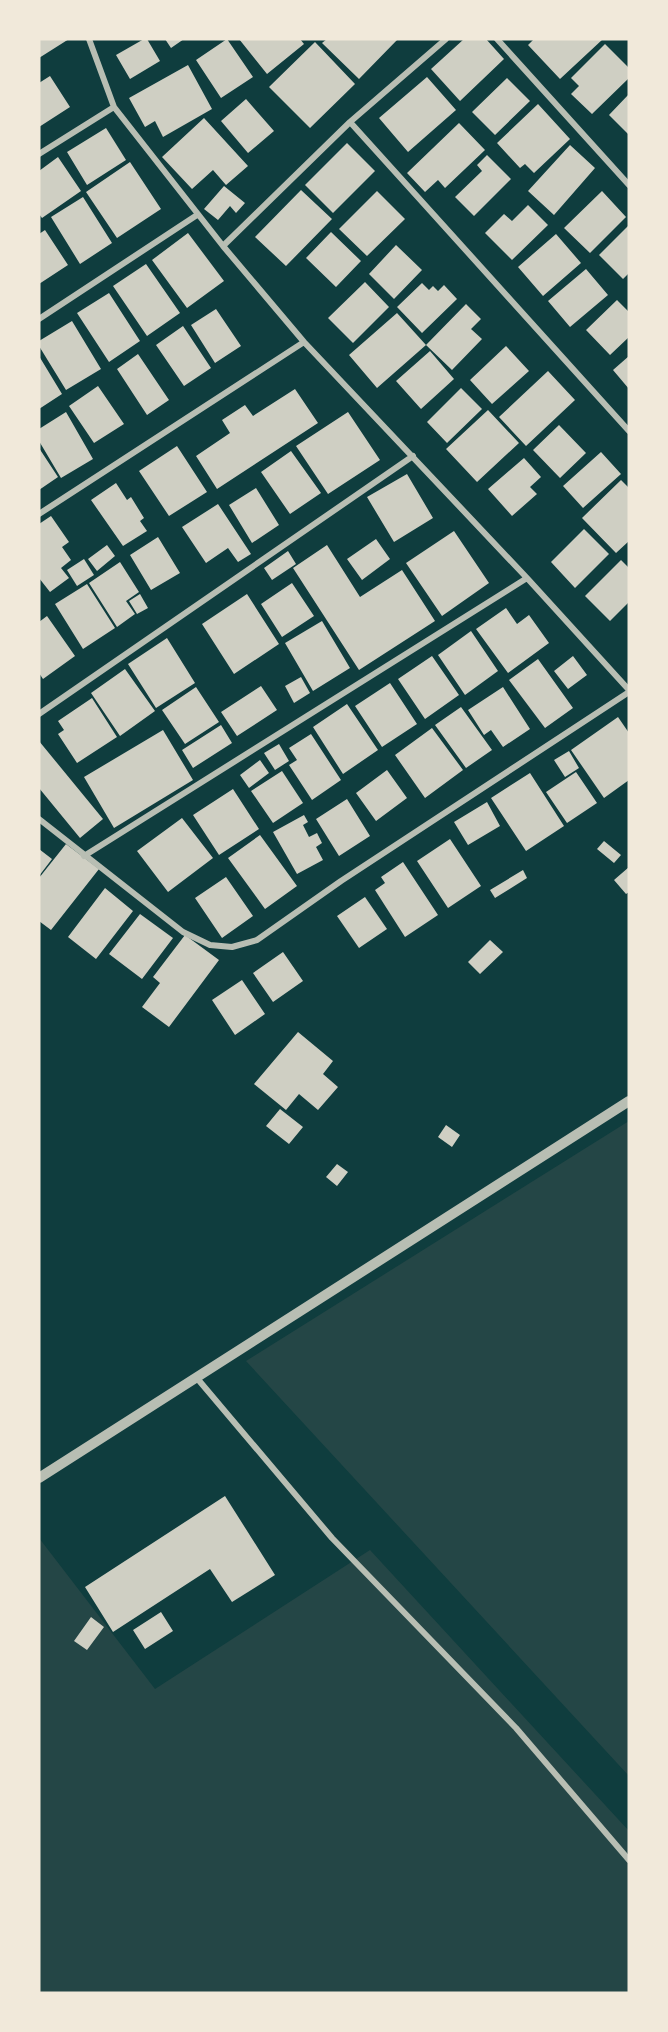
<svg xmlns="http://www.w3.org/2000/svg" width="668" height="2032" font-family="Jost,sans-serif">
  <rect width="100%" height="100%" fill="#0f3d3e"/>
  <path fill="#244646" d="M629,1121V1776L246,1361Z
    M39,1538L155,1689L370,1550L629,1831V1993H39Z"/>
  <path fill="#cfcfc3" d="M39,39H69L39,58Z
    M144,39H147L160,61L130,79L116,55Z
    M165,39H184L171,48Z
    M227,39L253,77L221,98L196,60Z
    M239,39H300L304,44L267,74Z
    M327,39H398L359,79L322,43Z
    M464,39H486L504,59L460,101L431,69Z
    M534,39H603L560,79L528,45Z
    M315,42L355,84L310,128L269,87Z
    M605,44L629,68V78L592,114L571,94L579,86L571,78Z
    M188,65L212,109L163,137L155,121L145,127L129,98Z
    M50,76L70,107L39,127V83Z
    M427,77L456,110L408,152L379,118Z
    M507,78L530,101L495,135L472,112Z
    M629,94V135L609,115Z
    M246,99L274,131L248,153L221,121Z
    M538,104L570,139L534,173L525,164L520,168L497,143Z
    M204,118L248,166L226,185L213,170L192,189L162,157Z
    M459,123L485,150L445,188L438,180L425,192L407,173Z
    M106,128L126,160L87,185L67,152Z
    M347,143L375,171L333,213L305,185Z
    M570,145L595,168L554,215L528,191Z
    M487,155L511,179L474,216L455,197L482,171L477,165Z
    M58,157L81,191L42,218L39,214V171Z
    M130,162L161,209L117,238L86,192Z
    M224,186L245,203L236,213L230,206L218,220L204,209Z
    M301,190L332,219L286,266L255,237Z
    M377,191L405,219L367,256L339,229Z
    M602,191L626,217L590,253L564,228Z
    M83,197L112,243L80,264L51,217Z
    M528,205L548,225L512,260L485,233L504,214L512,221Z
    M629,225V273L623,279L599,255Z
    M45,230L68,265L39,284V234Z
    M331,232L361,261L336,287L306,258Z
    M188,233L224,281L187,308L152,260Z
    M556,234L581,263L543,296L518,267Z
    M396,245L422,270L394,299L369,274Z
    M146,264L180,313L147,336L113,286Z
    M586,269L608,295L570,327L548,301Z
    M365,282L389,307L353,343L328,318Z
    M422,283L429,290L433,286L438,291L444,285L457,299L422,333L397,307Z
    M109,293L140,341L109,362L77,313Z
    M617,300L629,312V337L610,355L586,330Z
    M466,304L481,319L471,329L482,339L452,370L426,345Z
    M216,309L241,346L215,363L191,325Z
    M397,313L426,345L377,388L349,355Z
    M72,321L101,369L66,390L39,346V341Z
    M183,326L211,368L184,386L156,345Z
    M506,346L529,371L492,404L470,380Z
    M430,351L454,379L421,409L396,381Z
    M138,354L169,400L147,415L117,369Z
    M39,356L62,394L39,409Z
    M629,356V389L613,370Z
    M548,371L575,400L526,446L499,417Z
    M98,386L124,424L94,443L69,406Z
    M461,388L482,409L447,443L427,422Z
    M295,389L318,423L217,489L196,456L230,433L222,420L245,405L253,416Z
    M488,410L519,443L477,482L446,449Z
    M66,412L93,459L61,478L39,441V429Z
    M348,412L380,460L328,494L296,446Z
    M559,425L586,453L560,478L533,450Z
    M177,446L207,492L169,516L139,471Z
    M39,448L58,477L39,490Z
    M291,451L321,493L290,514L261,472Z
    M601,452L621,474L583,508L563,486Z
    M524,458L541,477L530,487L537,494L512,516L488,489Z
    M407,474L433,518L394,542L367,497Z
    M621,480L629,488V541L616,553L582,518Z
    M116,483L127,500L131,497L144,518L140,521L147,531L123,546L91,500Z
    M256,488L279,525L252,543L229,505Z
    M218,504L251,554L238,562L228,548L206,563L182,527Z
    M51,516L69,542L62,547L71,560L61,568L69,578L50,592L39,578V524Z
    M584,529L609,554L575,588L551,562Z
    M454,531L489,583L442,616L406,563Z
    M158,537L180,573L151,590L130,555Z
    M376,539L390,559L362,580L347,559Z
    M107,545L115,556L97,571L88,559Z
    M327,545L360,597L402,570L435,621L359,670L293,568Z
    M288,551L296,564L272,580L264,568Z
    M84,559L94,575L77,586L67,570Z
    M621,560L629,568V602L610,621L585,596Z
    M120,562L139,592L126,601L135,614L117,627L89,583Z
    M292,583L314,616L282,637L261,604Z
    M87,584L115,628L83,649L55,604Z
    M140,594L148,608L137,614L129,601Z
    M247,594L279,644L234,674L202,624Z
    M506,608L517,624L529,615L549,643L508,673L476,629Z
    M47,616L75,656L43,679L39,673V622Z
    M322,621L350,668L313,691L285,643Z
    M471,631L498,671L465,695L438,655Z
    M167,638L195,683L156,708L128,664Z
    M432,656L459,695L425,719L398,679Z
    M573,656L587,675L568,689L554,671Z
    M538,659L573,708L545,728L509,680Z
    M125,669L155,711L120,736L91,693Z
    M301,677L310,693L294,703L285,686Z
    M390,683L417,724L382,747L355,706Z
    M261,686L277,710L237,736L221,712Z
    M196,687L219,722L185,744L162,710Z
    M503,687L530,729L503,747L491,730L484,735L468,710Z
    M92,698L117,737L77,763L58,734L64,730L58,721Z
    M347,704L378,750L343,774L313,727Z
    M461,707L492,750L466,768L435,725Z
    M618,717L629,733V780L604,798L571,750Z
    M221,725L232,743L193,768L182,750Z
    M432,728L463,770L425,798L395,755Z
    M163,730L193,780L114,828L84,777Z
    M311,734L341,780L312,800L289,765L297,760L289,748Z
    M39,741L103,819L80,838L39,788Z
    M279,744L289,761L275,770L264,753Z
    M569,751L579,768L565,777L554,760Z
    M260,760L269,773L249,788L240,775Z
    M387,770L407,798L376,821L356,793Z
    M282,771L303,803L273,823L251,791Z
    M576,772L597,803L567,823L546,792Z
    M530,773L564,826L526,851L491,798Z
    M233,789L259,829L219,855L193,815Z
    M347,799L370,836L339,856L316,819Z
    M487,802L500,826L468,845L454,822Z
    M304,815L308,822L303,825L309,837L317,833L322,843L316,847L323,860L297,874L273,832Z
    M182,818L213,858L168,892L137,851Z
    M260,835L297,886L265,909L228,858Z
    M450,839L481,886L448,908L417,861Z
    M604,841L621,855L614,863L597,849Z
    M66,844L99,869L51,930L39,921V878Z
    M39,849L52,859L39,876Z
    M403,862L438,915L405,937L375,890L385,883L381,877Z
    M629,867V892L626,894L614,880Z
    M523,870L527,878L495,898L490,890Z
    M226,877L253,916L222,938L195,898Z
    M105,888L133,911L96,959L68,937Z
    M365,897L387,929L359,948L337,916Z
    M140,914L173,938L142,979L109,954Z
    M185,935L219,960L169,1027L142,1007L160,983L153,977Z
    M490,940L503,952L480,974L468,962Z
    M283,952L303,981L273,1002L253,973Z
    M242,980L265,1014L235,1035L212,1000Z
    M298,1032L333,1061L323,1074L338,1087L318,1110L299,1094L286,1110L254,1084Z
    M280,1109L303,1127L289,1144L266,1126Z
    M446,1125L460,1135L452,1147L438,1137Z
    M337,1164L348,1172L337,1186L326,1177Z
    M225,1496L275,1575L232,1602L210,1569L113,1632L85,1587Z
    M161,1612L173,1631L145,1649L133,1630Z
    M91,1617L104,1627L87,1650L74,1641Z"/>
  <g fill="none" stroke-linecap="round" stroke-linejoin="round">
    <path stroke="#b8beb3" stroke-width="6" d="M89,39L114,107L223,246L304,342L527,578L629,690
      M497,39L629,185
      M350,122L629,431
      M39,154L114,107
      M223,246L350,122L446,39
      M39,319L197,215
      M39,514L304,342
      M39,714L413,456
      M39,819L183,932L210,945L232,947L257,940L341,881L629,692
      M84,856L527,578
      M196,1377L332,1538L516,1728L629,1860"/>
    <path stroke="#b8beb3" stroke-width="10" d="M39,1478L629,1101"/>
  </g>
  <rect width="668" height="2032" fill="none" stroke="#f1e9da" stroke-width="81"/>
</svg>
